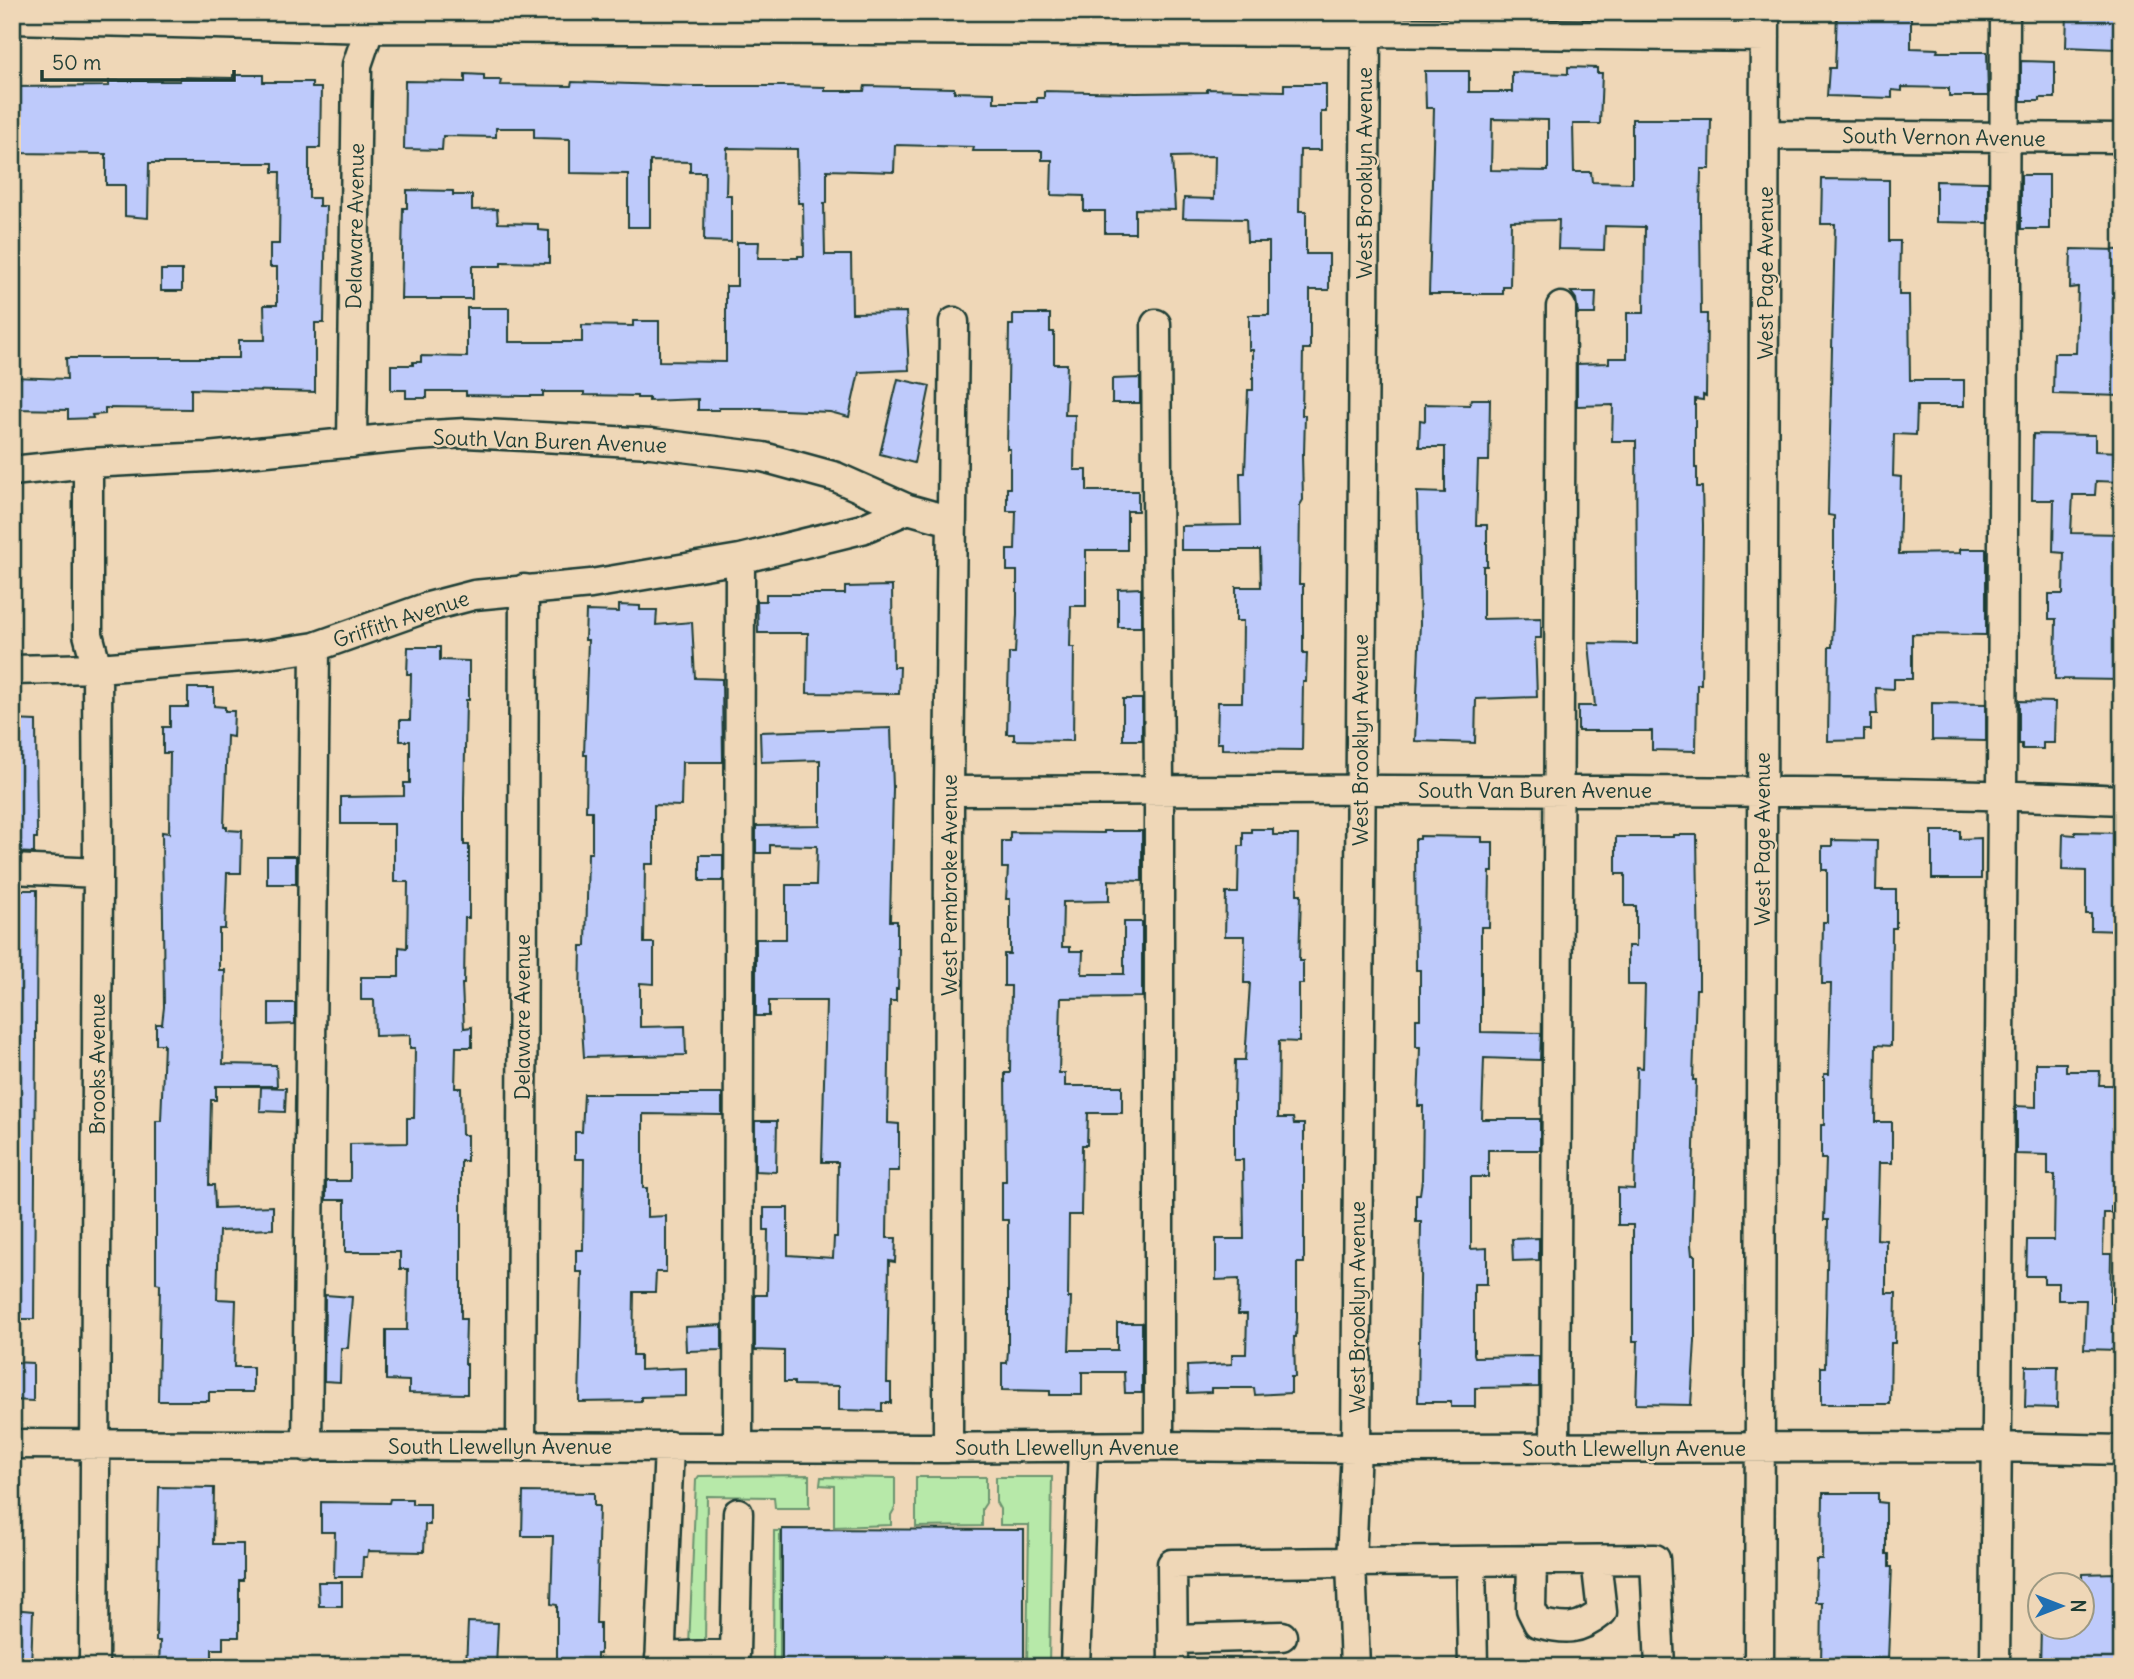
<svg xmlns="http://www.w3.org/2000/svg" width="2134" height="1679" font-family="Delius,sans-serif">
  <rect width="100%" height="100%" fill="#efd7b7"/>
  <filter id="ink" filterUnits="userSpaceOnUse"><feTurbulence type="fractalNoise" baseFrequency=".0143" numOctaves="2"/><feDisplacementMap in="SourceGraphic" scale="14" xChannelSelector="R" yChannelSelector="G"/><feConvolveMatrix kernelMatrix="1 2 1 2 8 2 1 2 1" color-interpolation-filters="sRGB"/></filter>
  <g filter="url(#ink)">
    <path fill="#b7e9a9" stroke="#6b936e" stroke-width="2" d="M809,1475V1508H775L774,1497L707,1496L705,1646H689L696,1480L699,1476Z
      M821,1477L895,1478V1508L891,1515V1525L834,1527V1486L820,1485Z
      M916,1477H986V1503L982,1509V1526L916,1527Z
      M996,1477H1052L1049,1667H1027L1029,1525H1000V1509L996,1502Z
      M774,1531H780V1667H765V1663H773Z"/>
    <path fill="#becafb" stroke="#1f3d34" stroke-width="2" fill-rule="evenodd" d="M1837,12H1911V48L1938,49L1937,52H1987L1988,96H1949V88L1902,87V91L1892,90V98L1827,96L1829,68H1835Z
      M2067,12H2122V40H2116V49L2066,47Z
      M2021,61L2055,62V98H2040V101H2021Z
      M1568,67L1597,68V73H1602L1600,124H1573L1574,172H1591L1592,182L1632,183V119H1711L1710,169H1701L1700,212L1701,314H1707L1706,396L1703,395V400L1695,399V468H1697V487H1702L1703,525L1702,627L1701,684H1697L1696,751L1652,750V731H1578V706H1595L1589,643L1637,644V603L1636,441H1612L1613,405L1577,406V364L1609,363V358H1627V313H1644L1645,227L1605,226L1604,250L1558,249L1559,220L1511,221L1510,287H1503V294H1429L1434,108H1426L1425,71H1469V92H1512V72L1568,74ZM1492,119L1548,120V171L1491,170Z
      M465,74L484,75V80H501L500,85L571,86L572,82L691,86H785L825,87V91H864L865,86L954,88V92L994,93V102H1037V98H1044V91L1136,93L1207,92V89L1284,91V84H1326V112H1321V150H1300L1299,211H1306V254H1329V290H1310V349H1303L1302,415H1305L1304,454H1302L1303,500L1300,505L1299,584H1303V653H1307L1306,682H1303L1302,750L1222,749V743H1217L1218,702H1242L1243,621H1236V587H1261L1260,550H1181V526L1241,525L1240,473H1245L1248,390H1253V350H1249V315H1269V242H1247L1246,219L1183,218L1184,198L1214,199L1215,156L1172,157L1175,210L1135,209V233H1105V211H1084V196L1051,195L1052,160H1042V151H973L974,147L895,145L894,172L827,170V203H824L825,255H851L852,313L906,312L909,370L859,372L849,417L830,412L761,409V408H719V410H698V399L649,401V398H637V396L584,395V392H543V396H523L466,395V391H427V398H406V390H391V365H413V362H421V356L467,357V308H509V342H582V325L633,326V321H659V361L726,362V286H737V242H759L758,258H798V256H804L803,203H798L797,149L727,148L726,195H731V242L704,241L705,172H690V162L650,161V227H628V174L570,173V139L534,138V128H496V137L443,136L442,150L404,149L405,81L465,82Z
      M233,75H263V82H312V88H321L320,148H309V198H319V206H326L324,323H315V392L191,389V409L105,408V414L92,415L93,418L68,419V410L12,409V377L67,379L66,358H239V340H265L264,305H277V267H270V244H279L280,172H273V163H149L148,218L125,216V185H106V154L12,153V87L109,86V81H180V77L233,78Z
      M2021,175H2049V229H2021Z
      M1822,179L1889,180V241H1900L1899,295H1909L1910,380H1964V406H1917L1916,435L1894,434L1893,476L1901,477L1899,554L1960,553V549H1986V635L1912,634V679H1894V689L1876,688L1877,714H1871V730H1864V740L1828,741L1829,647H1832L1834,589V516L1828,515L1835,224H1821Z
      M1936,181L1988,182V223L1936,222Z
      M407,190L453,191V195H472V210L497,209L498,223L538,224V230L549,231V263L501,262V266H472V299H401L403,208H407Z
      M2071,249L2122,250V396L2053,394L2054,353H2076L2078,287L2070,288Z
      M161,270H182V291H161Z
      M1571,292H1596L1595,314H1578L1576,299Z
      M1013,314H1050V332H1054V364H1067L1065,415H1075L1074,470H1087V491H1138V511H1127V550H1086V606H1071L1070,647H1074L1073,741L1014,740V734H1007L1009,653H1015L1017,614V571H1007V550H1015L1016,511H1007V488H1010V449H1007L1009,325H1013Z
      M1140,378V403H1112V379Z
      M898,379L930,386L914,463L880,454Z
      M1471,399H1490L1489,461H1478L1476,525H1487V566H1483V619L1541,618V638H1535L1537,697L1476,699L1475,743L1415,741L1420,623L1417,492L1445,493V447H1419L1420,420L1425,421V404L1470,405Z
      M2033,434L2095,435V451L2122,452V482L2096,481L2095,495H2073L2071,533L2122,534V680L2055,679L2056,619H2049V594H2063L2064,553L2053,552L2054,500H2032Z
      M892,586L893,667H900L899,694L807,693L808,633H758L757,601H766V594H845V587Z
      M1141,588V627H1118V589Z
      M619,605L640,606V610H657L656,625L692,622L695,678L722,679L723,762H682L681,806L654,805V864H645L644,943H654V984L640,983V1027L685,1026L686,1055L584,1057L580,998L581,946H586L588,853H592V811H586L587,755H584L588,640H585L586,611L619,612Z
      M408,647H440V660L469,661V700H466L464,799V845H469V918H465L464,984H462L464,1028L472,1027V1047H456L455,1088H461L462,1135H467V1161H461V1319H466L465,1364H467V1394L409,1393V1381L386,1380V1330H407L408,1269H400V1252H345V1200H326V1181H350V1144L407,1143V1118H414L415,1048H410V1035L375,1036L374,1000H361V977H399V947L407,948L408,882H394V824H341V797L404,796V783H410V741H400V720H410L411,674H407Z
      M188,688H214V706L225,707V711H234L233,737L227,736L224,827H227V830L242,831L241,873H227L225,929H219V970H225L223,1064L276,1065L277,1086H216V1100H211L209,1185H214L215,1208L273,1206V1229L219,1231L217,1299L236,1300L234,1367H253V1392H209V1401H158L160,1284L156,1283V1121H161L164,1044H156V1024H162L164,1007L162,832L169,833L170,753H163V727H170V707H188Z
      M1123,699H1142V740H1123Z
      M2019,701L2055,702L2054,743H2043V749H2022V744H2019Z
      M1932,703L1986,704V741L1932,740Z
      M12,720L36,721L37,838H34V853L12,852Z
      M891,728L893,788L890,921H897V948H899L898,989H896V1001H890L888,1123L899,1124V1171H888L887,1236V1238H896L895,1262L889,1261L887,1383H891V1403H882V1411L839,1410V1386L794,1385V1382H784V1351L755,1350V1295H767L768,1230H764V1208H788V1255L833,1258L834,1237H837L838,1162H822L826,1001H769V1016H756V939H786V885H816L817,846L770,845V853H756V826L820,825V760L761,762L760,732Z
      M1251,829H1273V835H1298L1297,894H1301L1299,961H1303V984H1299V1042L1279,1041L1278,1118H1293L1294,1124H1304V1263H1297V1317L1296,1337H1294L1295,1377H1291V1393L1255,1395L1254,1388H1211V1392L1188,1393L1187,1366L1232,1364V1354H1246L1247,1314H1238L1239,1279L1216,1280V1239H1244L1243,1160H1234V1104L1235,1060H1245L1250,983H1244L1245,936H1225L1226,893H1238L1239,846H1243V832H1251Z
      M1104,831H1142V881L1109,880V901L1063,902L1062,947H1070V951H1083L1082,974H1124V922H1142V997L1061,998L1059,1073H1065V1086H1122V1113H1088L1087,1145H1082L1081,1215H1069L1068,1298H1071L1069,1350H1117V1323H1142V1393H1125L1124,1372H1082V1395H1050V1391L1002,1390V1363H1007L1008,1350V1220H1002V1181H1006L1005,1073H1010L1011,986H1004V954H1010V899H1006L1008,868H1002V841H1010V832L1104,833Z
      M1932,831H1960V839L1981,838V879H1932Z
      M2075,832L2122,833V931L2091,930V914H2086V871L2062,870L2063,834L2075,835Z
      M1673,835H1697L1699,962V989H1696L1693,1080H1696L1691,1245L1692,1255H1695V1341L1691,1405L1636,1404L1638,1341H1633V1225H1618V1188L1634,1189L1637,1067L1643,1068L1645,985H1628V946H1636V906H1625V874H1616V837H1673Z
      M1420,836L1482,837V842H1493V872H1490L1489,927H1481V1032L1541,1033L1540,1060L1484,1058L1482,1119H1540V1150H1488V1177H1471V1249L1487,1248V1284H1474V1354L1475,1357L1539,1356V1387L1475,1388V1407H1451V1402H1418L1421,1222H1416V1194H1420L1422,1180L1423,1106H1418L1420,1047H1416V1019H1420V970H1416L1415,839H1420Z
      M1832,840L1877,841L1876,890H1896V928H1892L1891,1046L1876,1045L1875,1122H1892V1163H1879L1877,1239L1886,1240V1293H1896L1895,1343H1891L1890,1404H1821V1367H1825L1828,1220H1824L1826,1159H1821V1125H1824V1074H1829L1831,984H1822L1823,922H1827V870H1822V846H1832Z
      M700,855H723V881H700Z
      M267,856H296V884H267Z
      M15,890H37L34,1319H12V895H15Z
      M269,1003H295V1024L269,1025Z
      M2036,1063H2066V1071H2100L2099,1085H2122V1207H2111V1213H2104L2103,1254H2111L2110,1303H2117V1309H2122V1348H2118V1350L2084,1349L2086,1300H2058V1283H2044V1276H2026L2027,1240H2054L2055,1175H2048V1155L2016,1154V1106L2036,1107Z
      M261,1087L286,1088L285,1112L260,1111Z
      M584,1094H722V1115L643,1114V1188H647V1217L666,1216V1272H656L655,1292H634L633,1355H640V1370L686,1368V1396L641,1397V1401L579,1402L582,1272H576V1250H583L584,1159H575V1132H582Z
      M755,1121H777L776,1172L755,1171Z
      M1539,1238V1260L1513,1261L1512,1239Z
      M325,1295L352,1297L348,1348H341L340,1382L324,1381Z
      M722,1325V1350L686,1351L685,1327Z
      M12,1362L33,1363V1401L12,1400Z
      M2026,1366H2058L2057,1408L2025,1407Z
      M159,1487L214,1488L213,1544H243V1580H239V1637H223V1649H212V1667H159L160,1641H156Z
      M523,1492L594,1493V1506H599L596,1623H600V1654H597V1667H557V1605L551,1604L553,1536H522Z
      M1823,1493H1878V1502L1886,1503V1554H1889V1567H1892L1888,1659H1847V1666H1821L1822,1603H1815L1816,1559H1822Z
      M390,1499H412V1504H430V1525H425L424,1552L368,1551L367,1557H363L362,1577H334L335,1532H321V1502L389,1503Z
      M782,1529L1024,1530V1667H960V1662H908V1667H782Z
      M2116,1573V1576H2122V1667H2040L2041,1627H2082V1574Z
      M318,1582H342V1606H319Z
      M12,1609L33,1611L31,1667H12Z
      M468,1622L498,1623L496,1667L466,1666Z"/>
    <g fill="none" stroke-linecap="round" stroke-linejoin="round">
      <g stroke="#1f3d34" stroke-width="33">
        <path id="minor" d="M12,19L371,28L1366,32L1765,37
          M1366,32L1356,1448L1351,1562L1655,1559L1660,1667
          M1766,135L2122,138
          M1156,324L1159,790V1446
          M352,443L357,65L375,12
          M88,463V634L97,668L98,873L94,1667
          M12,471L88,463L207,457L415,436L466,433L651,443L763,457L836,477L908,509L951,521
          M12,670L97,668L256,656L315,647L428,607L474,595L591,584L740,559L862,529L908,509
          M949,791C1175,790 1401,789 1627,791C1792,792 1957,792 2122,800
          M12,869L98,873
          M12,1444L922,1448L1159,1446L1356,1448L1997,1447L2122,1450
          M521,1445L524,589
          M307,1447L315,647
          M738,1447L740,559
          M948,1448L949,791L954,322
          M1555,1448L1561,307
          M1532,1560L1531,1609L1538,1623C1565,1630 1579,1631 1602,1612L1596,1560
          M1471,1561L1473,1667
          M1173,1639L1282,1636
          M660,1657L735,1654L738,1513
          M660,1667L669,1446
          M1075,1667L1083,1448
          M1173,1667L1172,1564L1351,1562L1355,1667
          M1759,1667L1765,12
          M1995,1667L2002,794L2005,12"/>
      </g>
      <use href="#minor" stroke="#efd7b7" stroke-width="28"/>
    </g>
  </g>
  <g text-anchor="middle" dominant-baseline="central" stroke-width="5" stroke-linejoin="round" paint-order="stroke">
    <g font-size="21" fill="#1f3d34" stroke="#efd7b7">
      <text transform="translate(1944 137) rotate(1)">South Vernon Avenue</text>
      <text transform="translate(1364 173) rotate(-90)">West Brooklyn Avenue</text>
      <text transform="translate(355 226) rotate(-89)">Delaware Avenue</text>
      <text transform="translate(1765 273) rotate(-90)">West Page Avenue</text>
      <text transform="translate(550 441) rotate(2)">South Van Buren Avenue</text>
      <text transform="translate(401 619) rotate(-18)">Griffith Avenue</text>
      <text transform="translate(1360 740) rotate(-90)">West Brooklyn Avenue</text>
      <text x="1535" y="790">South Van Buren Avenue</text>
      <text transform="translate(1762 839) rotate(-90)">West Page Avenue</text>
      <text transform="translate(949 885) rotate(-90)">West Pembroke Avenue</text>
      <text transform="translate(522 1017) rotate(-90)">Delaware Avenue</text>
      <text transform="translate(97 1064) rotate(-90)">Brooks Avenue</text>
      <text transform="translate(1357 1307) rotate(-90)">West Brooklyn Avenue</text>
      <text x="500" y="1446">South Llewellyn Avenue</text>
      <text x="1067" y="1447">South Llewellyn Avenue</text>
      <text x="1634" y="1448">South Llewellyn Avenue</text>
    </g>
  </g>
  <rect width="2134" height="1679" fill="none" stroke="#efd7b7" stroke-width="42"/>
  <rect x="21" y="21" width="2092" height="1637" fill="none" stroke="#1f3d34" stroke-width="2.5" filter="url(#ink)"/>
  <g transform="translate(2061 1606) rotate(90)"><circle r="33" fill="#efd7b7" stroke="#9c9983" stroke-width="2"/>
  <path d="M0-5L12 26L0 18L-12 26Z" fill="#1f6fb2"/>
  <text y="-10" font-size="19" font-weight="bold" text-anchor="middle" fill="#1f3d34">N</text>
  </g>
  <path d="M42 70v10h192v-10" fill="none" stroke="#1f3d34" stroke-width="3.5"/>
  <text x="52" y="70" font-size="21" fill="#1f3d34" stroke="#efd7b7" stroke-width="5" paint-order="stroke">50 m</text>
</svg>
